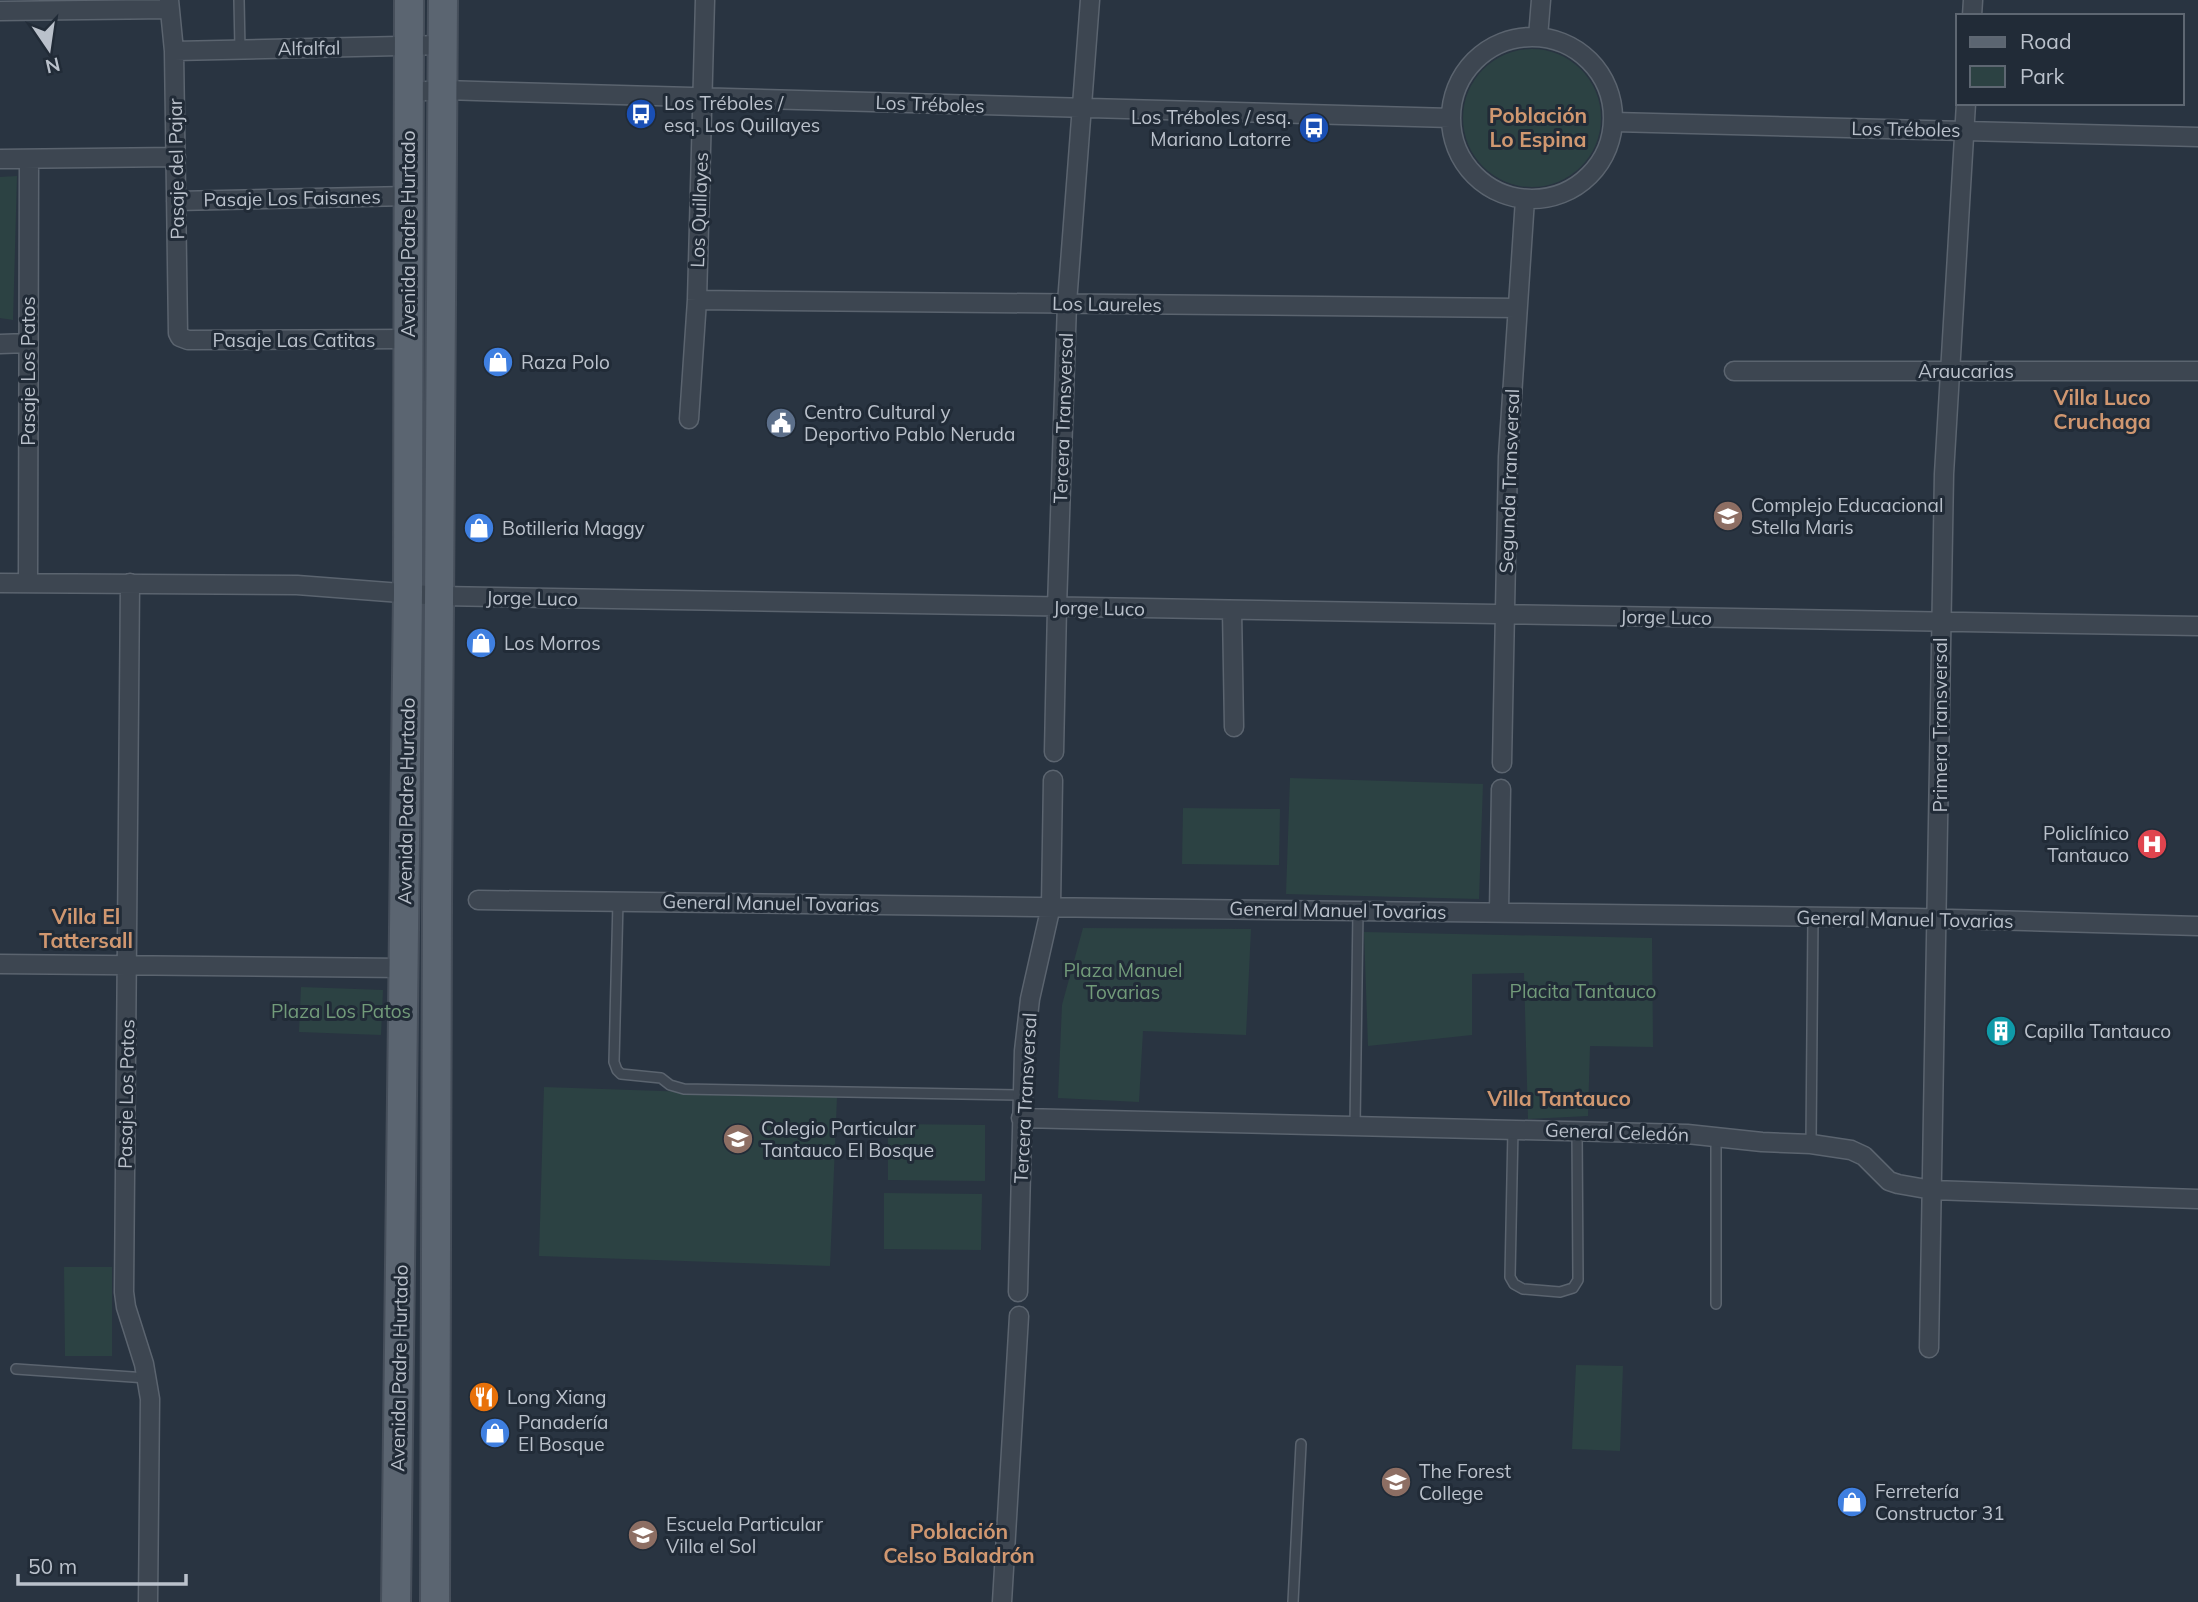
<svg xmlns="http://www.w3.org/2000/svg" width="2198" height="1602" font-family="Mulish,sans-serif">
  <rect width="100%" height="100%" fill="#293441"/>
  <path fill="#2c4243" d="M1463 118a69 69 0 1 1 138 0a69 69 0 1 1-138 0Z
    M17,176L13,320L0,318V177Z
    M1290,778L1483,784L1479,899L1286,894Z
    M1183,808L1280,809L1279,865L1182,864Z
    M1083,928L1251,929L1246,1035L1143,1031L1139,1102L1058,1098L1062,1005Z
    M1364,932L1652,938L1653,1047L1590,1046L1588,1116L1528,1119L1524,973L1472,974V1035L1368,1046Z
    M301,987L383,990L381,1035L299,1032Z
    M544,1087L837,1097L830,1266L539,1256Z
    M888,1124L985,1125V1181L888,1180Z
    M884,1193L982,1194L981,1250L884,1249Z
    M64,1267H112V1356H65Z
    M1576,1365L1623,1366L1620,1451L1572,1449Z"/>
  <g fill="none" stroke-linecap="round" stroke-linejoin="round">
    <g stroke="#5b646f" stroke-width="12">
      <path id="lane" d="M239,0L240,49
        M618,901L614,1062L617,1070L621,1074L661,1078L670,1085L684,1089L1022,1095
        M1355,1126L1358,911
        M1513,1129L1510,1277L1514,1284L1523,1289L1560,1292L1573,1288L1578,1280L1577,1130
        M1716,1137V1304
        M1811,1144L1813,917
        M16,1369L147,1378
        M1293,1602L1301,1444"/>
    </g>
    <g stroke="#5b646f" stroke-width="21">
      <path id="street" d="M169,0L174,51L178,333L180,337L188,340L408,339
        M0,11L170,9
        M1972,16L1973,0
        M1451 118a81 81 0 1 1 162 0a81 81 0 1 1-162 0Z
        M1538,37L1541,0
        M174,51L444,45
        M409,92L444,90L511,92L1451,118
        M1614,122L2198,137
        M0,159L176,157
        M176,201L409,196
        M697,300L1517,308
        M0,344L28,343
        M1734,371H2198
        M689,419L697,300L705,0
        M28,582L29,159
        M0,583L297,585L440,596L2198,626
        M130,583L124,1292L126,1307L144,1364L150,1399L148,1602
        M1232,610L1234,727
        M1054,752L1057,607L1067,303L1090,0
        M1502,763L1508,457L1525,199
        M478,900L1916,918L2198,926
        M1499,912L1501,789
        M0,964L404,968
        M1021,1118L1687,1134L1762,1142L1811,1144L1851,1150L1864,1156L1889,1181L1898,1184L1932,1190L2198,1199
        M1018,1292L1024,1051L1030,999L1051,906L1053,780
        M1929,1348L1944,474L1966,103
        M1002,1602L1019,1316"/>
    </g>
    <g stroke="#464f5b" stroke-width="32">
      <path id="primary" d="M396,1602L408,592L409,0
        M435,1602L437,906L443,0"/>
    </g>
    <use href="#lane" stroke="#3d4651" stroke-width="9"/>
    <use href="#street" stroke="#3d4651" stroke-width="18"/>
    <use href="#primary" stroke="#5b6571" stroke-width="28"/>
  </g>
  <defs>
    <g id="bus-disc" transform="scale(1.575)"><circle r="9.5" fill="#1a4fb4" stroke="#212b37"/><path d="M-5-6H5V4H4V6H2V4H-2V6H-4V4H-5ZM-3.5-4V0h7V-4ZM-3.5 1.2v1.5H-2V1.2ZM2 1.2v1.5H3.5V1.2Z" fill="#fff"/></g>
    <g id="shop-disc" transform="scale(1.575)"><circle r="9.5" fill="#3f7fe0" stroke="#212b37"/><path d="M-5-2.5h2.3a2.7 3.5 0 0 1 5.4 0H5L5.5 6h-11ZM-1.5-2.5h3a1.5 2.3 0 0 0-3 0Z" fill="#fff"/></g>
    <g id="civic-disc" transform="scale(1.575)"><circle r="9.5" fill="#5c6f8a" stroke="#212b37"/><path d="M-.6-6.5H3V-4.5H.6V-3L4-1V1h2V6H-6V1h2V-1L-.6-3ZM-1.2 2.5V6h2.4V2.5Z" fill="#fff"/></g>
    <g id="school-disc" transform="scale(1.575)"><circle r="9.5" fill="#8d6e63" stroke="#212b37"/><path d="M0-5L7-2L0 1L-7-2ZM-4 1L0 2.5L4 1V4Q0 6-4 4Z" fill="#fff"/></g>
    <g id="hospital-disc" transform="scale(1.575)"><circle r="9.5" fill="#e0444e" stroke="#212b37"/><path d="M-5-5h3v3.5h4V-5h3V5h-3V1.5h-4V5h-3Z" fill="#fff"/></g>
    <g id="building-disc" transform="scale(1.575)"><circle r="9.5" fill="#0f9aa8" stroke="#212b37"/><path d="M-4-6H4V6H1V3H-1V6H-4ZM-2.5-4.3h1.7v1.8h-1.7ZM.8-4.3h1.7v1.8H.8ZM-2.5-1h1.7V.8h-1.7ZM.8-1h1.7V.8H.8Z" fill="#fff"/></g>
    <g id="restaurant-disc" transform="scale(1.575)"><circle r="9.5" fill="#e8710a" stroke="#212b37"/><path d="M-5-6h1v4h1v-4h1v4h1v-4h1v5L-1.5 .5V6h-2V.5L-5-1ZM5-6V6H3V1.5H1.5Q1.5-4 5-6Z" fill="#fff"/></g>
  </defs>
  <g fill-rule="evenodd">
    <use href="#bus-disc" x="641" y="114"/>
    <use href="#bus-disc" x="1314" y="128"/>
    <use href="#shop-disc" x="498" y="362"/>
    <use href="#civic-disc" x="781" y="423"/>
    <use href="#school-disc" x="1728" y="516"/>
    <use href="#shop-disc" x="479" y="528"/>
    <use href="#shop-disc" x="481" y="643"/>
    <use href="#hospital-disc" x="2152" y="844"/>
    <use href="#building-disc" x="2001" y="1031"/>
    <use href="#school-disc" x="738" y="1139"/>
    <use href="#restaurant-disc" x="484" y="1397"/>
    <use href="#shop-disc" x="495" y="1433"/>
    <use href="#school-disc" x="1396" y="1482"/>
    <use href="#shop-disc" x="1852" y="1502"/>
    <use href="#school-disc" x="643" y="1535"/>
  </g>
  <g text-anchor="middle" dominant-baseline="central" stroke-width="6" stroke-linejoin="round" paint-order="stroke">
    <g font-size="19" fill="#bac1cb" stroke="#212b37">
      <text transform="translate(309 48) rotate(-1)">Alfalfal</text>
      <text transform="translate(930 104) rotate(2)">Los Tréboles</text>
      <text transform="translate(1906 129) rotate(1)">Los Tréboles</text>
      <text transform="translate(176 169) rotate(-91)">Pasaje del Pajar</text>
      <text transform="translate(292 198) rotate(-1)">Pasaje Los Faisanes</text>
      <text transform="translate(699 210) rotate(-88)">Los Quillayes</text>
      <text transform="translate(408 234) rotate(-90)">Avenida Padre Hurtado</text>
      <text transform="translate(1107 304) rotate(1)">Los Laureles</text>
      <text x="294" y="340">Pasaje Las Catitas</text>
      <text transform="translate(28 371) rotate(-90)">Pasaje Los Patos</text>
      <text x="1966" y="371">Araucarias</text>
      <text transform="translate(1063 418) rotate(-88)">Tercera Transversal</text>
      <text transform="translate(1509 481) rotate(-88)">Segunda Transversal</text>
      <text transform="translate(532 598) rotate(1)">Jorge Luco</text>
      <text transform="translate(1099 608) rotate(1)">Jorge Luco</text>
      <text transform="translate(1666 617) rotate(1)">Jorge Luco</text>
      <text transform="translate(1940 725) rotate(-90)">Primera Transversal</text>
      <text transform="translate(406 801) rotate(-89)">Avenida Padre Hurtado</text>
      <text transform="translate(771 903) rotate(1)">General Manuel Tovarias</text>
      <text transform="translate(1338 910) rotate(1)">General Manuel Tovarias</text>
      <text transform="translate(1905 919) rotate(1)">General Manuel Tovarias</text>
      <text transform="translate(126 1094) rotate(-89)">Pasaje Los Patos</text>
      <text transform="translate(1025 1098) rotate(-87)">Tercera Transversal</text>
      <text transform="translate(1617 1132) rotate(2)">General Celedón</text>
      <text transform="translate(399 1368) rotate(-89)">Avenida Padre Hurtado</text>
    </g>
    <g font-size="19" fill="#bac1cb" stroke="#212b37" text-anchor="start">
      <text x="664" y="103">Los Tréboles /<tspan x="664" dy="22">esq. Los Quillayes</tspan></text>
      <text x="1291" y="117" text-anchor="end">Los Tréboles / esq.<tspan x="1291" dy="22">Mariano Latorre</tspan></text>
      <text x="521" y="362">Raza Polo</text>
      <text x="804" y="412">Centro Cultural y<tspan x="804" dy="22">Deportivo Pablo Neruda</tspan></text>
      <text x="1751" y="505">Complejo Educacional<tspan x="1751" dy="22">Stella Maris</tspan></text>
      <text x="502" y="528">Botilleria Maggy</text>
      <text x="504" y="643">Los Morros</text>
      <text x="2129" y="833" text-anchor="end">Policlínico<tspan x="2129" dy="22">Tantauco</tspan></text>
      <text x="2024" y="1031">Capilla Tantauco</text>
      <text x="761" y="1128">Colegio Particular<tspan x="761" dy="22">Tantauco El Bosque</tspan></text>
      <text x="507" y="1397">Long Xiang</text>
      <text x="518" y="1422">Panadería<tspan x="518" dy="22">El Bosque</tspan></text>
      <text x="1419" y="1471">The Forest<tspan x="1419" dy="22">College</tspan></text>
      <text x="1875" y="1491">Ferretería<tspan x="1875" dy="22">Constructor 31</tspan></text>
      <text x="666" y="1524">Escuela Particular<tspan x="666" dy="22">Villa el Sol</tspan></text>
    </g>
    <g font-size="19" fill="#729b7a" stroke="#212b37">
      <text x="1123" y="970">Plaza Manuel<tspan x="1123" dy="22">Tovarias</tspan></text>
      <text x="1583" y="991">Placita Tantauco</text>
      <text x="341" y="1011">Plaza Los Patos</text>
    </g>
    <g font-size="21" font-weight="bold" fill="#d09770" stroke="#212b37">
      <text x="1538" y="115">Población<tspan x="1538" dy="24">Lo Espina</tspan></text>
      <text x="2102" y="397">Villa Luco<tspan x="2102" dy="24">Cruchaga</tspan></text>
      <text x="86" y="916">Villa El<tspan x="86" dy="24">Tattersall</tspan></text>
      <text x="1559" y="1098">Villa Tantauco</text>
      <text x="959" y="1531">Población<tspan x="959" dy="24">Celso Baladrón</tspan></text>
    </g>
  </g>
  <rect x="1956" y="14" width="228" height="91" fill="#212b37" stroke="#5e6772" stroke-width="2"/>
  <rect x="1970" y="37" width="35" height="10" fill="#5b6571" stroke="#5e6772" stroke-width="2"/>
  <text x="2020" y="49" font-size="21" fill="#bac1cb">Road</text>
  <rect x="1970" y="66" width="35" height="21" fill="#2c4243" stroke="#5e6772" stroke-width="2"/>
  <text x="2020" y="84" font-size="21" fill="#bac1cb">Park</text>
  <g transform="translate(49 49) rotate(167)" stroke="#212b37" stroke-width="5" paint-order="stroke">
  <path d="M0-5L12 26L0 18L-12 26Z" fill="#bac1cb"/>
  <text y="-10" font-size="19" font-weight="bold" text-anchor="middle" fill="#bac1cb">N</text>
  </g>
  <path d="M18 1574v10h168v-10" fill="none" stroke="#bac1cb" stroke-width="3.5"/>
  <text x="28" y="1574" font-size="21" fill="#bac1cb" stroke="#212b37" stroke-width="5" paint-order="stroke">50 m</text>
</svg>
